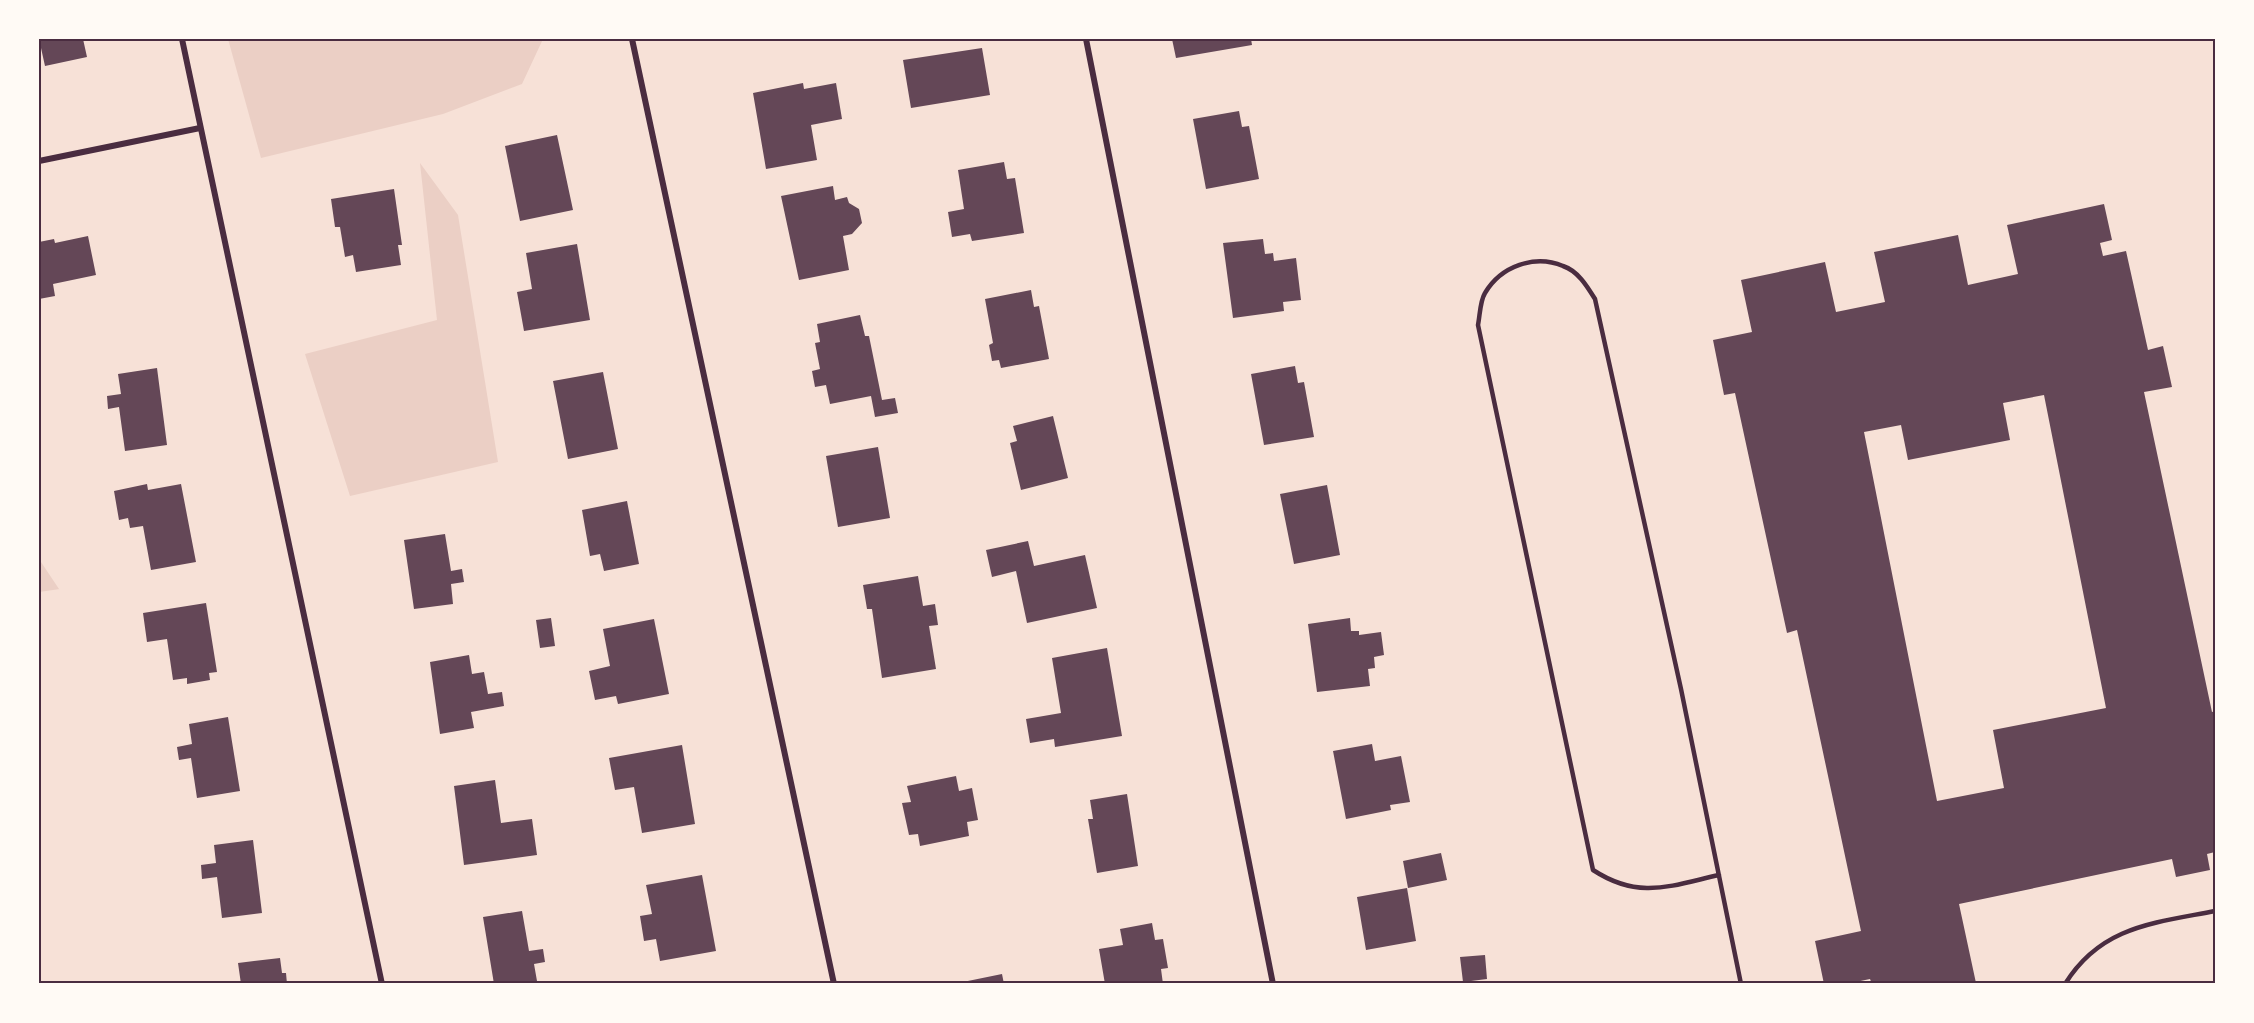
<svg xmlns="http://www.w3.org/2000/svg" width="2254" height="1023" font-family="'Roboto Condensed',sans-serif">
  <rect width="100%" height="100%" fill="#f7e1d7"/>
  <path fill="#ebcfc5" d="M228,39H543L522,84L443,114L261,158Z
    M420,163L458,215L498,462L350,496L305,354L437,320Z
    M39,559L59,589H60L39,592Z"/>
  <path fill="#644757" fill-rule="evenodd" d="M39,39H83L87,57L45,66Z
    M1172,39H1251L1252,45L1176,58Z
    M982,48L990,95L911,108L903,60Z
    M803,83L804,89L836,83L842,119L811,125L817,160L766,169L753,93Z
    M1239,111L1242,127L1249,126L1259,179L1206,189L1193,119Z
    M557,135L573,210L520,221L505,146Z
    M1004,162L1007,179L1015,178L1024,233L972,241L970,234L952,237L948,212L964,209L958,170Z
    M833,186L835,200L847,197L849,203L859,209L862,223L852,234L843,236L849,270L799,280L781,196Z
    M394,189L402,245H398L401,265L356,272L353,255L345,257L340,227H335L331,199Z
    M2104,204L2112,240L2100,243L2103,256L2126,251L2148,350L2163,346L2172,387L2144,392L2212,712L2215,711V852L2207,854L2210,870L2176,877L2172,859L1959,904L1976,983L1872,984L1870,979L1846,984H1824L1815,941L1861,931L1797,630L1787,633L1735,393L1724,395L1713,340L1752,332L1741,280L1825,262L1836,312L1885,302L1874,252L1958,235L1968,285L2018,274L2007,225ZM2044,395L2106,708L1993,730L2004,788L1937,801L1864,432L1901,425L1908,460L2010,440L2003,403Z
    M88,236L96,275L53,284L55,296L39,299V242L54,239L55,243Z
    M1263,239L1265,254L1273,253L1274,261L1296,258L1301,300L1283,302L1284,311L1233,318L1223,243Z
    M577,244L590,320L524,331L517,292L532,289L526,253Z
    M1031,290L1034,307L1039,306L1049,359L1001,368L999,360L992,361L989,345L993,343L985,299Z
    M860,315L865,336H869L882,400L895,398L898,413L875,417L871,396L830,404L826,385L815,387L812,371L820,369L815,343L820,342L817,324Z
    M1295,366L1298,383L1304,382L1314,437L1264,445L1251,374Z
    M157,368L167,445L125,451L119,407L108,409L107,396L121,394L118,374Z
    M603,372L618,449L568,459L553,381Z
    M1053,416L1068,478L1021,490L1010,443L1017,441L1013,426Z
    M878,447L890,518L838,527L826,456Z
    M147,484L148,490L181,484L196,562L151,570L143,526L130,528L128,518L119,520L114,491Z
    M1327,485L1340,555L1294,564L1280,494Z
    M627,501L639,564L604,571L600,554L590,556L582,510Z
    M445,534L451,571L462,569L464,582L451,584L453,604L414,609L404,540Z
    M1028,541L1034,566L1085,555L1097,608L1027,623L1016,571L992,577L986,550Z
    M918,576L923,606L935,604L938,625L929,626L936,669L882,678L872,609H867L863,585Z
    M206,603L217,672L209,673L210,680L187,684V678L173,680L167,639L147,642L143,613Z
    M551,618L555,646L540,648L536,620Z
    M1350,618L1351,631H1359V635L1381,632L1384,655L1374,657L1375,668L1368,669L1370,686L1317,692L1308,624Z
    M654,619L669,694L618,704L616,696L595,700L589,671L610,666L603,629Z
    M1107,648L1122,736L1055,747L1054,739L1030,743L1026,719L1061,713L1052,658Z
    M469,655L472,674L484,672L488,694L502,692L504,706L471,712L474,728L440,734L430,662Z
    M228,717L240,791L197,798L191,758L179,760L177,747L192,744L189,724Z
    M1372,744L1375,761L1401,756L1410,802L1390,805L1391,810L1346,819L1333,751Z
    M682,745L695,824L642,833L634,787L615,790L609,758Z
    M956,776L959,791L972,788L978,820L967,822L969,836L920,846L918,834L909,835L902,803L911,802L907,786Z
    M495,780L501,823L532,819L537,855L464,865L454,786Z
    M1127,794L1138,866L1097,873L1088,819H1093L1090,800Z
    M253,840L262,913L222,918L217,877L202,879L201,865L216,863L214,845Z
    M1441,853L1447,880L1408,888L1403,861Z
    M702,875L716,951L660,961L656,939L644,941L640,916L652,914L646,885Z
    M1407,888L1416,941L1366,950L1357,897Z
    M522,911L529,951L543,949L545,962L534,964L537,981L494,984L483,917Z
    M1152,923L1155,940L1163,939L1168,968L1161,969L1163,984H1105L1099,949L1123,945L1120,929Z
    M1485,955L1487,979L1463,982L1460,957Z
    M280,958L282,973H286L287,984H241L238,963Z
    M1002,974L1004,984H958V983Z"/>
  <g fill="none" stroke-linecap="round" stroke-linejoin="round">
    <path stroke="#4a2c40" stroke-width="4.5" d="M1719,875C1670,886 1639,900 1593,870L1478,325C1480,315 1480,301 1485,293C1501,266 1535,254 1563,266C1578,271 1587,286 1595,299L1681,689L1741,984
      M2065,984C2101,926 2154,923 2215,911"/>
    <path stroke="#4a2c40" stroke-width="6" d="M182,39L382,984
      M632,39L834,984
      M1086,39L1273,984
      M39,161L200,128"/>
  </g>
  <rect width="2254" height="1023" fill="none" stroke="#fffaf5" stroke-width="81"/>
  <rect x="40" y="40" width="2174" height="942" fill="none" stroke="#4a2c40" stroke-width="2"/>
</svg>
